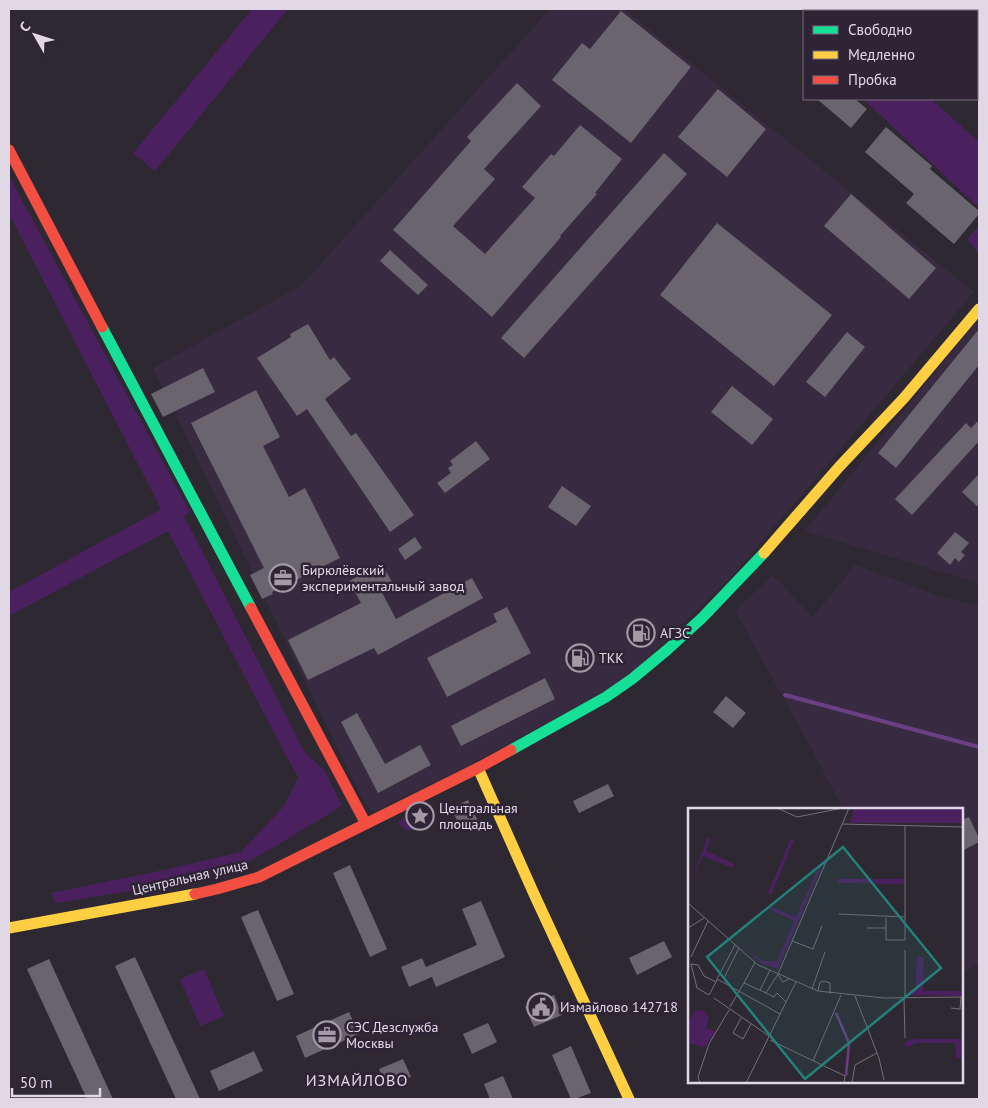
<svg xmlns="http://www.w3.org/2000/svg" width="988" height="1108" font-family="'PT Sans',sans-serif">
  <rect width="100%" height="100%" fill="#2e2832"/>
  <path fill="#382b41" d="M550,9H624L974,292L734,574L627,679L464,768L375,811L370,810L364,802L153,368L302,285Z
    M979,318V583L805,531Z
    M855,565L939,596L979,606V964L962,973V809H843L808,742L735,611L773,575L813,617Z"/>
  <path fill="#4a205e" d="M252,9H288L155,171L133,153Z
    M863,99H931L979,142V208Z
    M9,176L190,512L184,516L305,753L325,771L342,806L249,862L180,883L56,903L51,893L168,869L241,852L284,806L298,778L168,531L9,616V592L161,509L9,214Z
    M979,225V254L967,239Z
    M428,804L431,805L434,813L430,819L408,831L398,824L399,821Z
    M204,969L224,1016L200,1026L180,979Z"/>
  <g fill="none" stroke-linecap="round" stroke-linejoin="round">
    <path stroke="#6b3f83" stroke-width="4" d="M785,695L979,747"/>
  </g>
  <path fill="#69646d" d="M621,11L691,67L631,143L552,80L582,43L590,49Z
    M517,83L541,106L484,169L495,179L453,226L485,254L535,198L522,187L551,154L554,156L580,125L622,159L595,193L597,194L560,236L561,237L492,317L393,230L471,141L467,137Z
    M718,89L766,129L727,177L678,137Z
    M817,99H855L867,109L851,128Z
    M886,127L932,166L930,169L979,211V214L954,244L906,203L914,194L865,152Z
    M664,153L687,174L524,358L501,338Z
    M851,194L936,268L909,299L824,226Z
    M717,223L832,315L774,386L660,295Z
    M390,250L428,285L418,295L380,261Z
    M308,324L330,360L334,357L351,379L325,399L351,436L356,433L414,515L390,532L307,409L297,416L257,358L291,337L290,334Z
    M979,329V365L896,468L878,453Z
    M847,332L865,347L825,397L806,382Z
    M203,368L215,392L163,417L151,394Z
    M732,386L773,419L752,445L711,412Z
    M256,390L280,437L263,446L289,497L305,488L340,558L272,592L273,594L262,599L250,575L264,568L191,423Z
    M979,420V441L912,515L895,499L966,423L971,428Z
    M476,441L490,459L445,493L437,483L451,473L448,468L453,465L450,461Z
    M979,474V508L962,492Z
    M562,486L591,506L576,526L548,507Z
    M955,532L969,543L961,552L965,555L959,562L955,558L950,565L937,553Z
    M415,537L422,548L405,560L398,549Z
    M382,564L392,582L380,589L396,619L472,578L483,598L378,655L374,648L308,680L288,640L361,603L349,581Z
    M507,607L531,653L447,697L427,658L497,622L493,614Z
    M545,678L555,699L461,746L451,726Z
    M726,696L746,713L733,728L713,712Z
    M357,713L385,764L420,745L431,765L378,793L341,722Z
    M608,784L614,796L579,813L573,801Z
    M468,800L479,823L462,831L451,808Z
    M969,817L979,838V842L962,851V820Z
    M350,865L387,949L370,957L333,873Z
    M481,901L505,957L436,987L432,977L409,987L401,967L422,958L426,967L477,945L462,909Z
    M258,910L294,994L277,1001L241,917Z
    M664,941L672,957L637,975L629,958Z
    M135,957L200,1099H176L115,966Z
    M49,959L113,1099H87L27,969Z
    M554,995L562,1015L534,1027L525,1007Z
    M349,1012L359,1034L305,1058L296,1036Z
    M488,1023L497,1042L472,1054L463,1034Z
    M571,1046L591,1093L575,1099H571L552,1055Z
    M254,1051L263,1071L219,1091L210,1071Z
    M403,1059L411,1077L386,1087L379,1069Z
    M503,1076L513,1099H490L484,1084Z"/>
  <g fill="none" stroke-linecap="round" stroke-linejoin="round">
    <path stroke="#16e098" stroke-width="11" d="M102,327L251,608
      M511,750L606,697L632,679L667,650L702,618L764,553"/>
    <path stroke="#ffcf43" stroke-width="11" d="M764,553L839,467L904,398L979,309
      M478,768L534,894L629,1099
      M9,928L195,894"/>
    <path stroke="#f24e42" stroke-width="11" d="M9,150L102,327
      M251,608L366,824
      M195,894L217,889L259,877L478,768L511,750"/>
  </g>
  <defs>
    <g id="office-ring" transform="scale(1.4375)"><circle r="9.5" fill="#2f2436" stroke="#a29ba6" stroke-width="1.5"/><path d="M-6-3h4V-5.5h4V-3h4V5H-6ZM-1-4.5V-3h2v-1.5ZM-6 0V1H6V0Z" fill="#a29ba6"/></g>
    <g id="fuel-ring" transform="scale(1.4375)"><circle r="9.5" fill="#2f2436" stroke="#a29ba6" stroke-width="1.5"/><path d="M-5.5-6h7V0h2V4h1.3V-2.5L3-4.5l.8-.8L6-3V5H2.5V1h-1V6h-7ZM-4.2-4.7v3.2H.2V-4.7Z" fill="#a29ba6"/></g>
    <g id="sight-ring" transform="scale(1.4375)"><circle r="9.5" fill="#2f2436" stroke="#a29ba6" stroke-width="1.5"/><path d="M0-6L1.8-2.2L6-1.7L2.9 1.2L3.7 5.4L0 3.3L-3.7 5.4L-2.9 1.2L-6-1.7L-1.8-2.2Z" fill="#a29ba6"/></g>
    <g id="civic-ring" transform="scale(1.4375)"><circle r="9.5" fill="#2f2436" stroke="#a29ba6" stroke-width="1.5"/><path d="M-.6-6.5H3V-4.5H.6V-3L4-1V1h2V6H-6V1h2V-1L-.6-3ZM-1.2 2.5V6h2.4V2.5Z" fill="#a29ba6"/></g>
  </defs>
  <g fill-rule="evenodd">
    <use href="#office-ring" x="283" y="578"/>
    <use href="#fuel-ring" x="641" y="633"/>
    <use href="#fuel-ring" x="580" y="658"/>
    <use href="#sight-ring" x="420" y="816"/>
    <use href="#civic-ring" x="541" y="1007"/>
    <use href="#office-ring" x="327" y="1035"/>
  </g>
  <g text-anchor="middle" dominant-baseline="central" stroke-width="5" stroke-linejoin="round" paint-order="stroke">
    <g font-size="14" fill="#e0d9e5" stroke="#2f2436" text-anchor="start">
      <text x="302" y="570">Бирюлёвский<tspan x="302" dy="16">экспериментальный завод</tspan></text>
      <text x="660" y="633">АГЗС</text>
      <text x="599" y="658">ТКК</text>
      <text x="439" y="808">Центральная<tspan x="439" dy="16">площадь</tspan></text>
      <text x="560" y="1007">Измайлово 142718</text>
      <text x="346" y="1027">СЭС Дезслужба<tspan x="346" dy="16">Москвы</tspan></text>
    </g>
    <g font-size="14" fill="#e0d9e5" stroke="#2f2436">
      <text transform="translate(190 877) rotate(-13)">Центральная улица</text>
    </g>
    <g font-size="16" letter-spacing="1" fill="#e0d9e5" stroke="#2f2436">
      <text x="357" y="1080">ИЗМАЙЛОВО</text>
    </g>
  </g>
  <g transform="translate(688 808)">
    <rect width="275" height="275" fill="#2e2832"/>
    <path d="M166,0H275V15H162ZM20,29L23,30L18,43L46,56L45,60L15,48L0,82ZM103,30L106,32L83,87L80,85ZM134,52L136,53L90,161L74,156L50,134L74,153H89L106,113L80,101L81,98L108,109ZM149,71H216V76L149,75ZM229,149H236L235,183H275V188L222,187V182H227ZM15,202L21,209L18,220L28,223L17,239L0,235V215L7,203ZM230,231H275V250H268L267,235H228L218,240L216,235L221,232Z" fill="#4a205e"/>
    <path fill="none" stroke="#6b3f83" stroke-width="2.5" d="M148,205L161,235L158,268"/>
    <path fill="none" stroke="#756f7a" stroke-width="1" d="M89,0L109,9L155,0M154,16L275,19M0,95L70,157L130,183L196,190L275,189M151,106L217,109M198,110V132H217V18M0,120L16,110M179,120H198M104,133L125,141L134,118M3,149L20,113M90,167L95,174L101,171M36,170L51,140M29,171L47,137M28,174L21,187L9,180L3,156L10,157L16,168L28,174L29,171L92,206M56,175L67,154M124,181L137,144M72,182L82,162M130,183L132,174L136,173L142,175V186M78,185L86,189L89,185L98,194M167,188L191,250L196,272M26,190L81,228M216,190L217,230M217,190V142M42,199L56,175L78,185L90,166L161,0M263,200L272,201L273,189M53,210L45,225L55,231L63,216M82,232L157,268L156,275M125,253L153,187M12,275L10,269L21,236L41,202M58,275L108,174M164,275L167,257L189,245"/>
    <path fill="#24807a" fill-opacity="0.15" stroke="#24807a" stroke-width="2.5" d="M155,39L253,160L117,271L19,149Z"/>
    <rect width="275" height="275" fill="none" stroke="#e0d9e5" stroke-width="2.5"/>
  </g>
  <rect width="988" height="1108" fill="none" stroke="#e0d9e5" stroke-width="20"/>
  <rect x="803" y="10" width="175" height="90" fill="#2f2436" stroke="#766c7c"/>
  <rect x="813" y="26" width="25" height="8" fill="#16e098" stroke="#766c7c"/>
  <text x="848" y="35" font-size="15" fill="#e0d9e5">Свободно</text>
  <rect x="813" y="51" width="25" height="8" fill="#ffcf43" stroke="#766c7c"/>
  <text x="848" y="60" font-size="15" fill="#e0d9e5">Медленно</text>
  <rect x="813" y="76" width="25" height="8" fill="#f24e42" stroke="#766c7c"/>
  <text x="848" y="85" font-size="15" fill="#e0d9e5">Пробка</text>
  <g transform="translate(35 35) rotate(309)" stroke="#2f2436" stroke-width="4" paint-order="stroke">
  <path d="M0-4L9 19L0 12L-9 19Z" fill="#e0d9e5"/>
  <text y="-8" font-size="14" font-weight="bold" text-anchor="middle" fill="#e0d9e5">С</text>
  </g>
  <path d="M12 1088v8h88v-8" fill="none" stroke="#e0d9e5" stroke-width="2.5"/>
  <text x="20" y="1088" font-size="15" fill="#e0d9e5" stroke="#2f2436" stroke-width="4" paint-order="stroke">50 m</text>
</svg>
